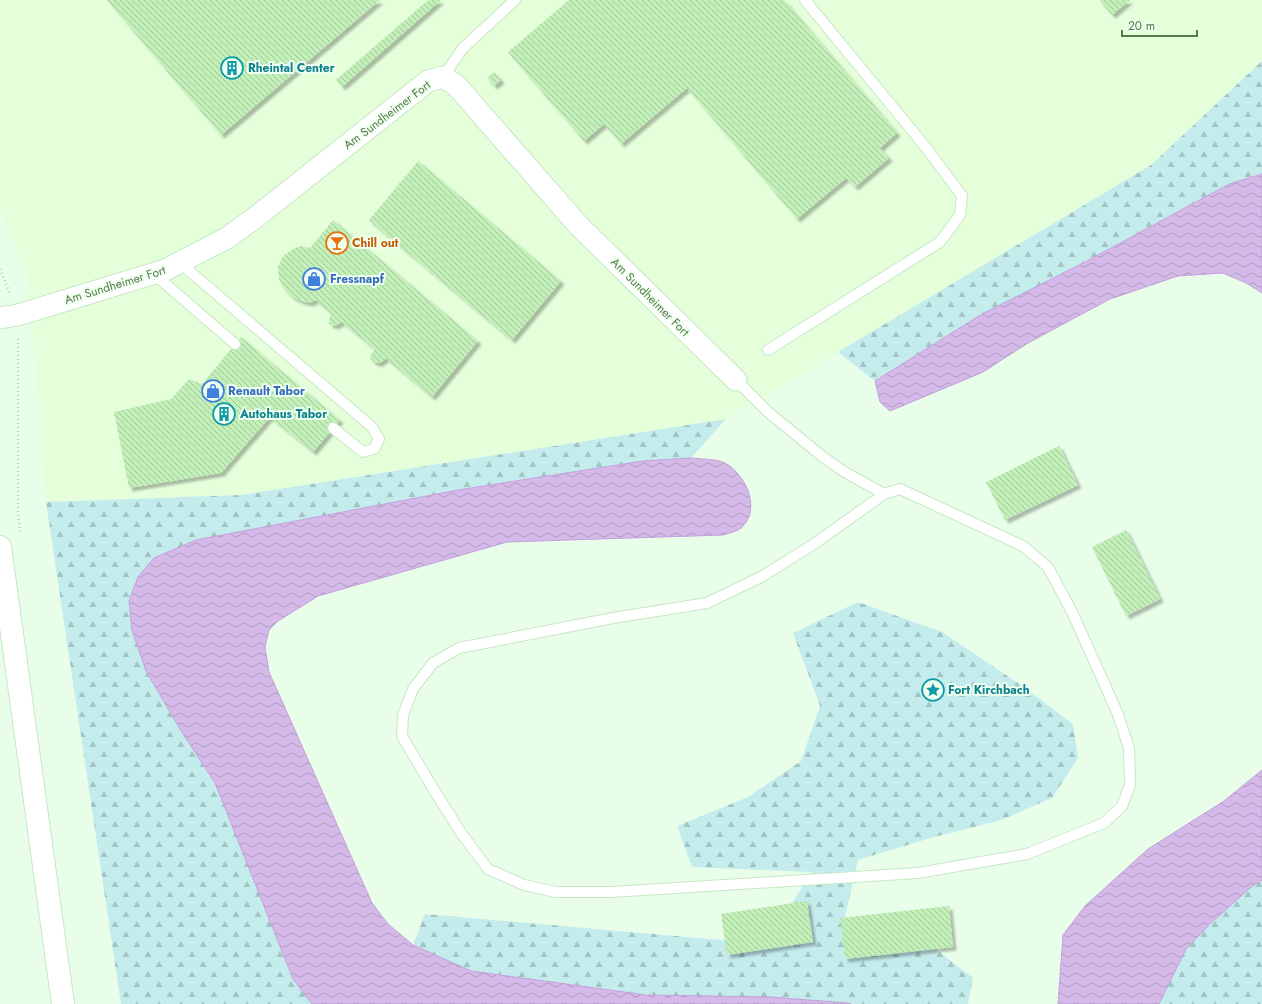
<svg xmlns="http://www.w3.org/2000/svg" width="1262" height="1004" font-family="Jost,sans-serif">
  <defs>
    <pattern id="forest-firs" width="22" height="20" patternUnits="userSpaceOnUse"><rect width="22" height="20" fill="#c4eced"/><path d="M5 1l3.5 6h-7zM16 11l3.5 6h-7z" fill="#a2c4c2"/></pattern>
    <pattern id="water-waves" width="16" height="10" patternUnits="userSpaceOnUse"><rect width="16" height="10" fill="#d5bae9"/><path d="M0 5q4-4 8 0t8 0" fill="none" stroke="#af9cbf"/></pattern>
    <pattern id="building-back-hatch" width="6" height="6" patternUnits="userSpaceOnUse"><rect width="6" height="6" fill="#c2f0b8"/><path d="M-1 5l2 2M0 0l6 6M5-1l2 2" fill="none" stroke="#a0c798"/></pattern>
    <filter id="shadow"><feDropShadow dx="3.5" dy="3.5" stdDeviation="1" flood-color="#0004"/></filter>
  </defs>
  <rect width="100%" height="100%" fill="#e8fee9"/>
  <path fill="#e5ffdb" d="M0,0H1262V61L1151,165L726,419L241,495L46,502L28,275L0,211Z"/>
  <path fill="url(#forest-firs)" d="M1262,61V174L1228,184L1089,260L982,314L875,381L838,352L1151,165Z
    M726,419L691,458L643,461L458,490L196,540L154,558L146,671L180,729L215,783L293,979L312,1004H121L46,502L241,495Z
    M858,602L942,632L1018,683L1073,724L1078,758L1052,798L1001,820L934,837L858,860L841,935L920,937L973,978L968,1004H851L848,1003L770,997L646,995L471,971L413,945L425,914L766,944L812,872L692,867L677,826L748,797L801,761L820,706L793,633Z
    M1262,880V1004H1159L1186,949L1210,924L1250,888Z"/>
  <path fill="url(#water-waves)" stroke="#c3a0dc" d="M1262,174V293L1246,283L1223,273L1178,276L1110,299L1028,343L983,372L890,411L880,402L875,381L982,314L1089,260L1229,184Z
    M691,458C699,459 718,459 725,463C745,474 761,507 743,526C740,531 729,533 723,535L507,542L318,596L278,621L269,630L265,647L269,672L372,903L388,924L413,945L471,971L646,995L770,997L848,1003L851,1004H312L293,979L215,783L180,729L146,671L132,630L129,601L138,577L154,558L196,540L458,490L643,461Z
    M1262,770V880L1250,888L1210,924L1186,949L1159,1004H1058L1063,935L1085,906L1148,849L1224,801Z"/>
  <path fill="url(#building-back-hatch)" filter="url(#shadow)" d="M107,0H380L221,135Z
    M428,0H441L342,87L336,80Z
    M569,0H784L897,133L880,148L889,158L855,187L846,178L797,219L687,88L621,144L604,124L584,141L508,52Z
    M1099,0H1130L1112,15Z
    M494,72L501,80L494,86L487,78Z
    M418,161L561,281L512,340L369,220Z
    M333,220L478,341L432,397L386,358L380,363H376L371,360L370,356L375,349L342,322L335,326L329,324V320L331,313L316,300L309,303L301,301L292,297L283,288L279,279L278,267L283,256L293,249L300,246L310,248Z
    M241,337L340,420L313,452L270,417L221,473L129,488L114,412L171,399L189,379L202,384Z
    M1059,446L1078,485L1005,520L986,482Z
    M1126,530L1160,599L1126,616L1092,547Z
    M807,901L813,942L727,955L721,914Z
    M949,906L953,947L845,959L840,918Z"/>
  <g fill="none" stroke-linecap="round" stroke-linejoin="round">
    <g stroke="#c8e7c4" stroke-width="12">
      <path id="service" d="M443,77L463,48L515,0
        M180,263L372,427L379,439L374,449L363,452L333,428
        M154,274L235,344
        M768,350L940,242L960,215L962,196L928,150L805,0
        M736,380L768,412L823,457L843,471L884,494L900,489L1023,546L1048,567L1072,612L1117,712L1129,748L1130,785L1122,806L1104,823L1027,854L918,873L611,892H556L524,885L488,869L461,833L434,790L402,736L403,715L413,689L433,663L459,648L613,618L707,603L761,577L814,544L884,494"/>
    </g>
    <g stroke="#c8e7c4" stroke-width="23">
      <path id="minor" d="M0,318L18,315L165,270L227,238L256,217L428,81L443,77L456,85L579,226L736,380"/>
    </g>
    <g stroke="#c8e7c4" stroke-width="24">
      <path id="tertiary" d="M0,547L63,1004"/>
    </g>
    <path stroke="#abdba0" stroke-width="2.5" stroke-dasharray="1 3" stroke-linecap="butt" d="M0,269L10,294
      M18,339V516L21,534"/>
    <use href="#service" stroke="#fff" stroke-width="10"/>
    <use href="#minor" stroke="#fff" stroke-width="21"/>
    <use href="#tertiary" stroke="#fff" stroke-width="22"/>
  </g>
  <defs>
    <g id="building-ring" transform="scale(1.15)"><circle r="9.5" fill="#f0fff0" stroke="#0f9aa8" stroke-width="1.5"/><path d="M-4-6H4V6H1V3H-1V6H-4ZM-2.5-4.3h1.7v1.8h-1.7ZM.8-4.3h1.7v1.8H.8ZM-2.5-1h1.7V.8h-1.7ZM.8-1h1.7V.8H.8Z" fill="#0f9aa8"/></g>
    <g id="bar-ring" transform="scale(1.15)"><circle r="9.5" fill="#f0fff0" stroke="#e8710a" stroke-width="1.5"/><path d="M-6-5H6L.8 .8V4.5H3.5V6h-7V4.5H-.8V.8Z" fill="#e8710a"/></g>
    <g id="shop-ring" transform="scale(1.15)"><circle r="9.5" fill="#f0fff0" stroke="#3f7fe0" stroke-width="1.5"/><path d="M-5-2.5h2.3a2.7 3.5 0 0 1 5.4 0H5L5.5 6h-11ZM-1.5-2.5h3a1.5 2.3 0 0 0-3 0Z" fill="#3f7fe0"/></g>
    <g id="sight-ring" transform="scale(1.15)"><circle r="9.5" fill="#f0fff0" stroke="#0f9aa8" stroke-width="1.5"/><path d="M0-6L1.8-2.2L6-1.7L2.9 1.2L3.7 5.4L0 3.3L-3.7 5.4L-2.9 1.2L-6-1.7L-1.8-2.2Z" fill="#0f9aa8"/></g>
  </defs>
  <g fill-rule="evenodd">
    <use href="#building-ring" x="232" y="68"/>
    <use href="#bar-ring" x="337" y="243"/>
    <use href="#shop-ring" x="314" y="279"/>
    <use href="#shop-ring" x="213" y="391"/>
    <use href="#building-ring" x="224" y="414"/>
    <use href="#sight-ring" x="933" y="690"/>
  </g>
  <g text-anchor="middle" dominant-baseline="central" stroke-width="4" stroke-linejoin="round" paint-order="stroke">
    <g font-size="12" font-weight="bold" fill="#0d838f" stroke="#f0fff0" text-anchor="start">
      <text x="248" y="68">Rheintal Center</text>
      <text x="240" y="414">Autohaus Tabor</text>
      <text x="948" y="690">Fort Kirchbach</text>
    </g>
    <g font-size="12" fill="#547a49" stroke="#f0fff0">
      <text transform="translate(387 115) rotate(-37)">Am Sundheimer Fort</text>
      <text transform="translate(115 285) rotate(-17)">Am Sundheimer Fort</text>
      <text transform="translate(650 297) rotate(45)">Am Sundheimer Fort</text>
    </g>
    <g font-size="12" font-weight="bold" fill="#c56008" stroke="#f0fff0" text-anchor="start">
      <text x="352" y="243">Chill out</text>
    </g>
    <g font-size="12" font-weight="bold" fill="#366cbe" stroke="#f0fff0" text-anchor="start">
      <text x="330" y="279">Fressnapf</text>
      <text x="228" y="391">Renault Tabor</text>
    </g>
  </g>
  <path d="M1122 30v6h75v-6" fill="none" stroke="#547a49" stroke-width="2"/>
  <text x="1128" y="30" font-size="12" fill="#547a49" stroke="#f0fff0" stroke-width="3" paint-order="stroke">20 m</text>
</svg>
